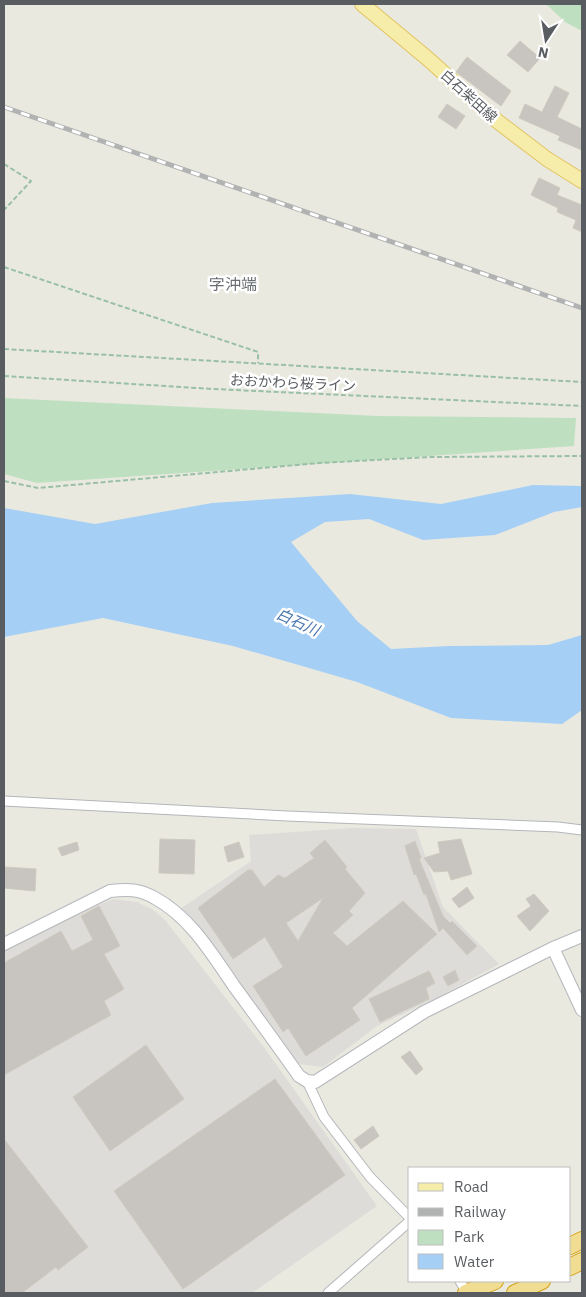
<svg xmlns="http://www.w3.org/2000/svg" width="586" height="1297" font-family="'IBM Plex Sans','Noto Sans JP',sans-serif">
  <rect width="100%" height="100%" fill="#eae9e0"/>
  <path fill="#dedcd8" d="M353,828L416,829L443,907L499,964L437,998L377,1026L323,1067L298,1064L180,909L251,861L249,835Z
    M114,899L137,902L152,909L165,920L263,1046L377,1206L252,1293H4V950L78,913Z"/>
  <path fill="#bfe0c0" d="M546,4H582V31L565,22Z
    M4,398L378,416L576,418L574,446L37,483L4,474Z"/>
  <path fill="#a5cff5" d="M533,485L582,486V507L554,512L495,535L423,540L369,519L325,522L291,542L357,621L391,649L449,646L548,645L582,635V710L562,724L451,718L357,682L233,646L103,618L4,637V508L95,524L212,503L350,494L441,504Z"/>
  <path fill="#c8c5c0" stroke="#cecabf" fill-rule="evenodd" d="M520,41L540,58L528,72L507,55Z
    M467,57L511,91L501,106L456,72Z
    M555,86L569,93L557,117L582,129V150L558,140L560,136L519,118L525,104L542,112Z
    M447,104L465,116L456,129L438,117Z
    M539,178L560,188L557,195L582,205V232L573,228L576,220L557,212L558,208L531,195Z
    M160,839L195,840L194,874L159,873Z
    M461,839L472,874L451,880L448,871L434,872L424,858L440,853L438,842Z
    M325,840L347,867L345,869L365,893L349,911L353,915L333,933L347,946L403,901L437,934L352,1008L360,1020L306,1056L288,1028L283,1032L253,986L283,967L265,937L233,959L198,908L248,870H252L264,887L278,875L285,878L314,858L310,853ZM323,898L298,941L286,923Z
    M415,841L421,858L419,859L443,916L450,923L452,921L477,946L467,955L443,928L439,932L426,894L424,895L416,874L414,875L405,846Z
    M77,842L79,850L62,856L58,848Z
    M239,842L244,857L228,862L224,847Z
    M4,867L36,869L35,891L4,888Z
    M467,887L474,898L459,908L452,899Z
    M534,894L549,911L530,931L517,916L531,906L526,899Z
    M99,906L120,946L104,954L124,989L104,1001L111,1015L4,1075V963L61,931L72,951L93,940L81,916Z
    M455,970L459,980L448,986L443,977Z
    M429,971L435,983L426,988L429,999L380,1022L369,999Z
    M146,1045L184,1099L110,1151L73,1097Z
    M410,1051L423,1069L416,1075L401,1057Z
    M275,1079L345,1175L183,1289L114,1191Z
    M373,1126L379,1136L361,1149L354,1140Z
    M4,1139L88,1247L58,1270L56,1267L22,1293H4Z"/>
  <g fill="none" stroke-linecap="round" stroke-linejoin="round">
    <g stroke="#b3b6ba" stroke-width="11">
      <path id="street" d="M4,801L287,816L558,827L582,830
        M307,1081L324,1117L370,1177L410,1218
        M460,1281L467,1293
        M328,1293L410,1221"/>
    </g>
    <g stroke="#b4b7bc" stroke-width="14">
      <path id="secondary" d="M4,944L110,891C128,889 139,889 155,898C190,917 212,954 234,986C256,1016 278,1046 299,1076L307,1081L315,1082L424,1012L553,948L582,936
        M553,948L582,1010"/>
    </g>
    <g stroke="#e1c362" stroke-width="16">
      <path id="primary" d="M362,4L427,58L497,121L547,159L582,181"/>
    </g>
    <g stroke="#d4a117" stroke-width="18">
      <path id="highway" d="M570,1246L582,1240
        M570,1267L582,1261
        M466,1293L495,1281
        M515,1293L542,1281"/>
    </g>
    <path stroke="#99c0a6" stroke-width="2" stroke-dasharray="5 2.5" stroke-linecap="butt" d="M4,164L31,181L4,210
      M4,267L258,352V363
      M4,349L582,382
      M4,376L213,389L582,406
      M4,481L38,488L319,463L431,457L582,456"/>
    <use href="#street" stroke="#fff" stroke-width="9"/>
    <use href="#secondary" stroke="#fff" stroke-width="12"/>
    <use href="#primary" stroke="#f6edaa" stroke-width="14"/>
    <use href="#highway" stroke="#f1dd91" stroke-width="16"/>
    <g stroke="#b1b2b2" stroke-width="5">
      <path id="rail" d="M4,107L582,308"/>
    </g>
    <use href="#rail" stroke="#fff" stroke-width="3" stroke-dasharray="9" stroke-linecap="butt"/>
  </g>
  <g text-anchor="middle" dominant-baseline="central" stroke-width="5" stroke-linejoin="round" paint-order="stroke">
    <g font-size="14" fill="#595c60" stroke="#fff">
      <text transform="translate(469 96) rotate(42)">白石柴田線</text>
      <text transform="translate(293 383) rotate(3)">おおかわら桜ライン</text>
    </g>
    <g font-size="15" font-style="italic" fill="#4976ad" stroke="#fff">
      <text transform="translate(298 622) rotate(24)">白石川</text>
    </g>
    <g font-size="16" fill="#6a6e72" stroke="#fff">
      <text x="233" y="284">字沖端</text>
    </g>
  </g>
  <rect width="586" height="1297" fill="none" stroke="#595c60" stroke-width="10"/>
  <rect x="408" y="1167" width="162" height="115" fill="#ffffff" stroke="#bdbebf"/>
  <rect x="418" y="1183" width="25" height="8" fill="#f6edaa" stroke="#bdbebf"/>
  <text x="454" y="1192" font-size="15" fill="#595c60">Road</text>
  <rect x="418" y="1208" width="25" height="8" fill="#b1b2b2" stroke="#bdbebf"/>
  <text x="454" y="1217" font-size="15" fill="#595c60">Railway</text>
  <rect x="418" y="1230" width="25" height="15" fill="#bfe0c0" stroke="#bdbebf"/>
  <text x="454" y="1242" font-size="15" fill="#595c60">Park</text>
  <rect x="418" y="1254" width="25" height="15" fill="#a5cff5" stroke="#bdbebf"/>
  <text x="454" y="1267" font-size="15" fill="#595c60">Water</text>
  <g transform="translate(546 40) rotate(192)" stroke="#ffffff" stroke-width="4" paint-order="stroke">
  <path d="M0-4L9 19L0 12L-9 19Z" fill="#595c60"/>
  <text y="-8" font-size="14" font-weight="bold" text-anchor="middle" fill="#595c60">N</text>
  </g>
</svg>
